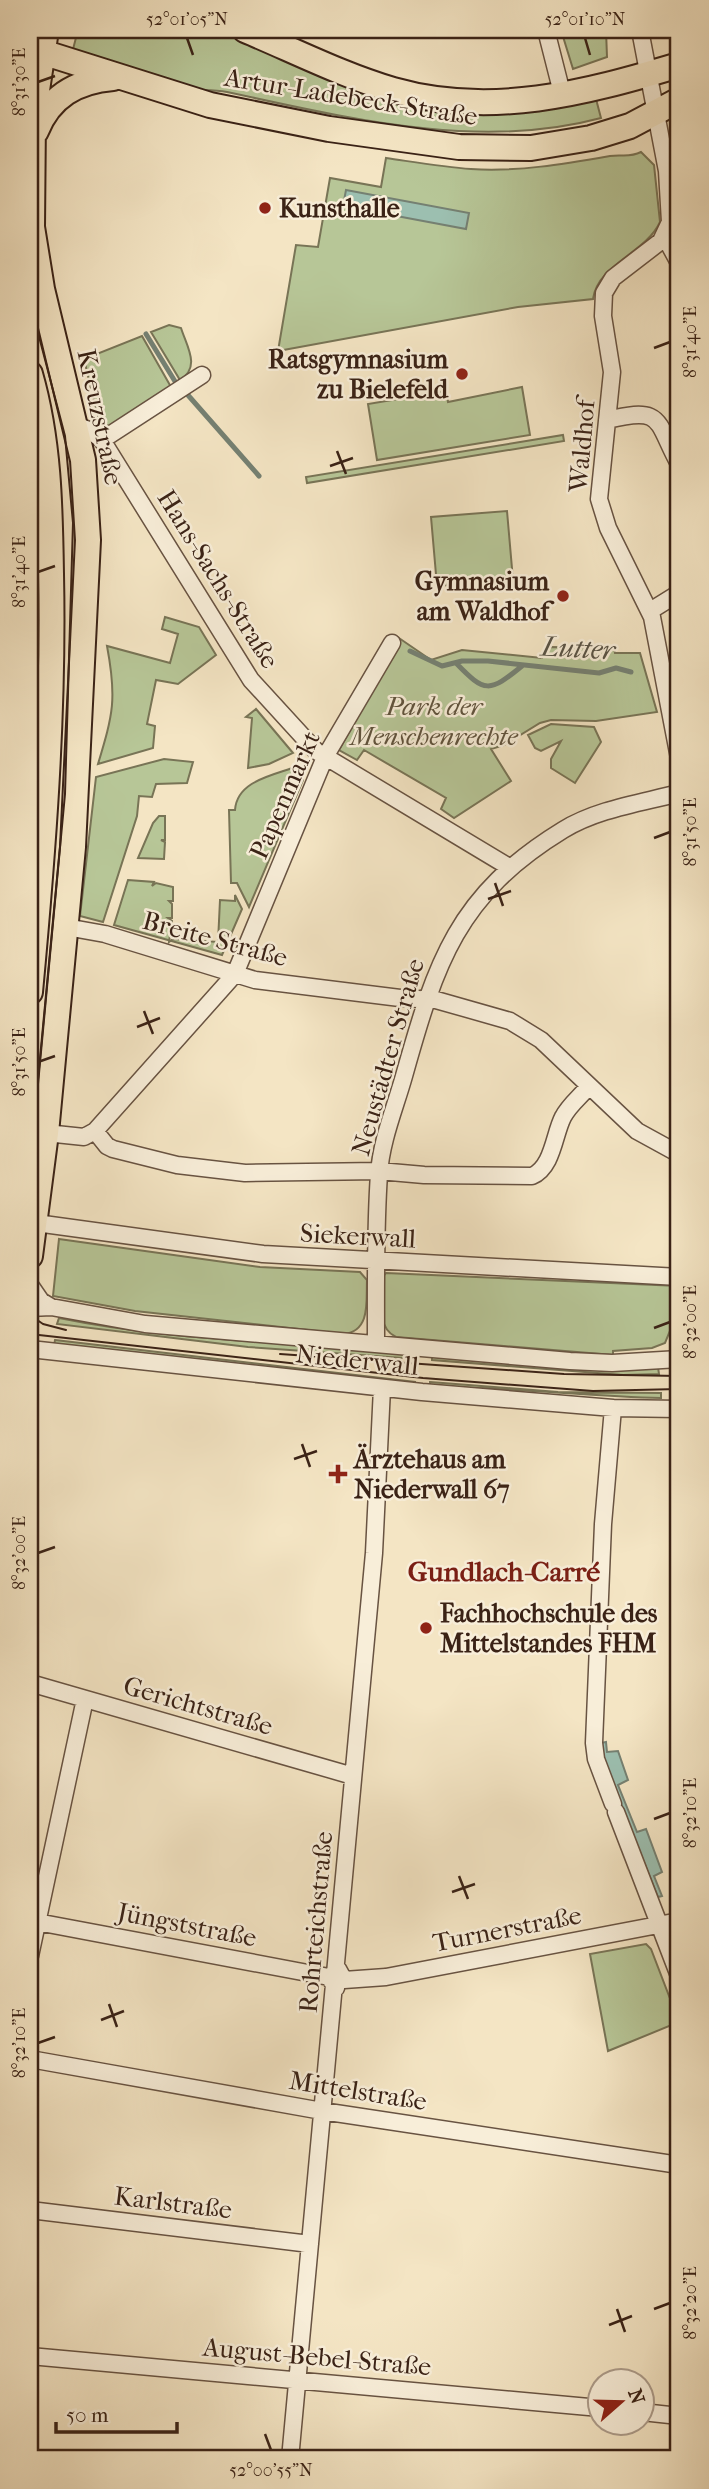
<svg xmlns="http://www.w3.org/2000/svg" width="709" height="2489" font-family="'IM FELL French Canon',serif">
  <rect width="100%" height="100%" fill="#f4e5c4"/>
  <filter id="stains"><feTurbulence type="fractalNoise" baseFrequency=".00286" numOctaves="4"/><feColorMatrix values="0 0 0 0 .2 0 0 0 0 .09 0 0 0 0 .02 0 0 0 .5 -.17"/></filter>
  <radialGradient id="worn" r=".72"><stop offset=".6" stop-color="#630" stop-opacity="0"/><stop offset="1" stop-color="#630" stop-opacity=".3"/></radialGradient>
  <path fill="#b7c697" stroke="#787456" stroke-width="2" d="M78,30H214L401,100L596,99L601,118C479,151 348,118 227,92C211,89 194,91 179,88C143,80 107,64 72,53Z
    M561,30H606L607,57L573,69Z
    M641,152L654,165L660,222C646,253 598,264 593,299L518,307L278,351L296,245L318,247L330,178L381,187L386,158C414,162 443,167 471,169C518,172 564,164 610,156C622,154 629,158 641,152Z
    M169,325L181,328C187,347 201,367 180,380L151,332Z
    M142,336L171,387L110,428L98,417L84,359Z
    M522,387L530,435L377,460L368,404L446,391L448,402Z
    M563,435L564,441L307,483L306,477Z
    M507,511L513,580L437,586L431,517Z
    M165,617L199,627L216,655L178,684L156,680L147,724L155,726L153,748L98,764C113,714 117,699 107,646L170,663L178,634L162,629Z
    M396,636L431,660L462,650L542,658L550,647L614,648L615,653H640L657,712L596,721L551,720L540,723L504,745L491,749L511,781L454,818L441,809L446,798L364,750L357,760L339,750L395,650Z
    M256,709L293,753L269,764L248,768L252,718L246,717Z
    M551,724L594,727L601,742L575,783L551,768V759L561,741L541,751L535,748L528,735Z
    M164,759L193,762L187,783L156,784L152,797L139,796L137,816L103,922L80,916L96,777Z
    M298,766L303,769V780L249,907L237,883H231L229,810H235C237,780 275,775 298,766Z
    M159,816H165V840H161L165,842L164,859L138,858L153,823Z
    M128,880L154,882L152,886L156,883L173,887V901H169L172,904V918H168L172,921L169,942L173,939L218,942L220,900L235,901V895L242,909L222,955L114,925Z
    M59,1239L260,1267L360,1272L367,1280C366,1301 371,1331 344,1334L135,1311L53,1296Z
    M386,1273L679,1286V1309L665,1343L652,1348L613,1351V1355L396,1337C375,1327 382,1297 382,1278Z
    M59,1318C176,1342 298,1341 417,1355V1359L248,1347L57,1324Z
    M55,1340L415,1382V1386L54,1345Z
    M432,1356L658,1367L659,1374L623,1375L432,1360Z
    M430,1382L558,1392L661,1393V1398C584,1396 507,1387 430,1387Z
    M646,1944L651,1949L679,2022L608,2051L590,1954Z"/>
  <path fill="#9cbfb0" stroke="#758072" stroke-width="2" d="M346,190L469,213L466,229L343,206Z
    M606,1742L607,1752L618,1751L628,1780L618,1785L637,1832L646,1829L662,1872L654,1876L662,1896L658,1897L603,1760L601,1743Z"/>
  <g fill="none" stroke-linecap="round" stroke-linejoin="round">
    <path stroke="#758072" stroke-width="5" d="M146,334L176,383
      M187,394L259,476
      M410,651L442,666L462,661H488L599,673L616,668L631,672
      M456,663C485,693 489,693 522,666"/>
    <g stroke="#685342" stroke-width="19">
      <path id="minor" d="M546,30L563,97
        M640,30L667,171L670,222L661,241L613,278L604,293L603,316L612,372L599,499L608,528L652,617L679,758
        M665,237L679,263
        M607,420C664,406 655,420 679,464
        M75,425L89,430L102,440L251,680L316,751L509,867
        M102,440L202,375
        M650,611L679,593
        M66,927L105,934L255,980L400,998L436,1000L510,1021L541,1040L637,1131L679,1154
        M95,1131L107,1146L113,1149L177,1165L245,1173L379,1171L424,1175L532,1176C553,1167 554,1134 563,1117C569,1105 581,1096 589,1086
        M46,1133L84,1137L95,1131L235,974L325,757L392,643
        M36,1223L263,1254L679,1277
        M30,1285L41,1301L51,1307
        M30,1308L51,1307L145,1324L570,1361L612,1363L679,1359
        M376,1344C376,1288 375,1231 379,1174C381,1141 395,1108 404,1076C436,962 457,895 563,830C597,809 641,803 679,793
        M30,1349L422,1392L613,1408L679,1409
        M613,1408L603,1524L594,1743L596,1759L613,1804
        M30,1683L353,1776
        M616,1812L679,1976
        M37,1922L329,1977L336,1988
        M30,1956L85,1699
        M338,1969L344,1980L386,1977L679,1921
        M30,2059L322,2111L679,2165
        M30,2210L310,2244
        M30,2356L600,2408
        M642,2412L679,2416
        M290,2459L374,1553L382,1388"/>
    </g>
    <g stroke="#3a2216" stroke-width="28">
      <path id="primary" d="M245,30C293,50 342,75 393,90C491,118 585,93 679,65
        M42,52L210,105L329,129L459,147L531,148L591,138L630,126L679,100
        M36,131C50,96 77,81 113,78
        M30,374C49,440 50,507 51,574C54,714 43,853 30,992
        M30,1256L46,1133L73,847L88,540L83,460L42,289L32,227L33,117L46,30"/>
    </g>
    <use href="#minor" stroke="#f8eed9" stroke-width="16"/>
    <use href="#primary" stroke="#f4e5c4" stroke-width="24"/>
    <path stroke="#3a2216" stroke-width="2" d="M30,302L65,436L73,523L65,794L30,1170
      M30,1315L43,1324L66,1330
      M30,1334L423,1378L593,1391L679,1389
      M280,1354L564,1374L679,1376"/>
  </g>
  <path fill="none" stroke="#3a2216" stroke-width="2.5" d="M187,38L193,55M585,38L590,55M38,82L55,76M654,348L670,342M337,451L346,474M330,466L353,458M38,572L55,566M654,838L670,832M495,883L503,906M488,899L511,891M144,1011L153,1034M137,1027L160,1018M38,1062L55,1056M654,1328L670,1322M302,1444L310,1467M294,1459L317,1451M38,1553L55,1547M654,1819L670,1813M459,1876L468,1899M452,1892L475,1884M109,2004L117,2027M101,2020L124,2011M38,2043L55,2037M617,2309L625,2332M654,2309L670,2303M609,2325L632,2316M265,2434L271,2450"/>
  <g fill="#8f2418" stroke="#f8eed9" stroke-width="2.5">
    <circle cx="265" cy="208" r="7"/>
    <circle cx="462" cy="374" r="7"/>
    <circle cx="563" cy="596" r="7"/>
    <path d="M334.5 1463.5h7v7h7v7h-7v7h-7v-7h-7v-7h7z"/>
    <circle cx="426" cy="1628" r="7"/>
  </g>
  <g text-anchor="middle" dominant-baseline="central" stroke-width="5" stroke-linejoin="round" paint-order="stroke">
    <g font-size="26" fill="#3a2216" stroke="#f8eed9">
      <text transform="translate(351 97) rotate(9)">Artur-Ladebeck-Straße</text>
      <text transform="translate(100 417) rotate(78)">Kreuzstraße</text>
      <text transform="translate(582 446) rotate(-85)">Waldhof</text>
      <text transform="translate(218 579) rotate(58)">Hans-Sachs-Straße</text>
      <text transform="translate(285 795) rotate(-66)">Papenmarkt</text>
      <text transform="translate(215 939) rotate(15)">Breite Straße</text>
      <text transform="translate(388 1057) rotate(-74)">Neustädter Straße</text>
      <text transform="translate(358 1236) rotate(3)">Siekerwall</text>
      <text transform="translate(357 1360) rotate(6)">Niederwall</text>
      <text transform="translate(198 1706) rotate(16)">Gerichtstraße</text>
      <text transform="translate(316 1922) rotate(-85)">Rohrteichstraße</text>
      <text transform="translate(187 1925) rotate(11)">Jüngststraße</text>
      <text transform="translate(507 1929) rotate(-11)">Turnerstraße</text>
      <text transform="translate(358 2091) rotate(9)">Mittelstraße</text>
      <text transform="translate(173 2203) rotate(7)">Karlstraße</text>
      <text transform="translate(317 2357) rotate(5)">August-Bebel-Straße</text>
    </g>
    <g font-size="26" font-weight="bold" fill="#3a2216" stroke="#f8eed9" text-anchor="start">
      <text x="279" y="208">Kunsthalle</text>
      <text x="448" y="359" text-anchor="end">Ratsgymnasium<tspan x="448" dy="30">zu Bielefeld</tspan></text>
      <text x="549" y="581" text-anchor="end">Gymnasium<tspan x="549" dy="30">am Waldhof</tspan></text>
      <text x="354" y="1459">Ärztehaus am<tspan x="354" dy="30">Niederwall 67</tspan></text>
      <text x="440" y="1613">Fachhochschule des<tspan x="440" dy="30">Mittelstandes FHM</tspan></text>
    </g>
    <g font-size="26" font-style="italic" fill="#60533d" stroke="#f8eed9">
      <text x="434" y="706">Park der<tspan x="434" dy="30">Menschenrechte</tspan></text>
    </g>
    <g font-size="28" font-style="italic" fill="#575144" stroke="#f8eed9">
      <text transform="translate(578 648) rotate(3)">Lutter</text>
    </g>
    <g font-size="28" font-weight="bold" fill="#7a1f14" stroke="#f8eed9">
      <text x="504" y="1571">Gundlach-Carré</text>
    </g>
  </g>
  <rect width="709" height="2489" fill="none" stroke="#f4e5c4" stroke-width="77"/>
  <g transform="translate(621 2402) rotate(70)"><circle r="33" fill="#f8eed9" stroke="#ac9c8b" stroke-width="2"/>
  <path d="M0-5L12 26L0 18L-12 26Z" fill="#8f2418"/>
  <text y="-10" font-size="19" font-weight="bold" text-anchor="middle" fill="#3a2216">N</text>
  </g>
  <path d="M56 2422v10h121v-10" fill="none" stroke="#3a2216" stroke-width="3.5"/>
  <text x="66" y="2422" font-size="21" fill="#3a2216" stroke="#f8eed9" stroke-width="5" paint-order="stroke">50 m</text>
  <rect x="38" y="38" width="632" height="2412" fill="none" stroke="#3a2216" stroke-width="2.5"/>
  <g font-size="18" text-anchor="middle" fill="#3a2216">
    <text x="187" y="25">52°01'05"N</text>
    <text x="585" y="25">52°01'10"N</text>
    <text transform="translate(19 82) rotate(-90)" y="6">8°31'30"E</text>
    <text transform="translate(690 342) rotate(-90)" y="6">8°31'40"E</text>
    <text transform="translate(19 572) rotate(-90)" y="6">8°31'40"E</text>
    <text transform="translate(690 832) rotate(-90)" y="6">8°31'50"E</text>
    <text transform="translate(19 1062) rotate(-90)" y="6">8°31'50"E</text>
    <text transform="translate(690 1322) rotate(-90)" y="6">8°32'00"E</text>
    <text transform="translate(19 1553) rotate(-90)" y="6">8°32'00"E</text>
    <text transform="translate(690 1813) rotate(-90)" y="6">8°32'10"E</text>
    <text transform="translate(19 2043) rotate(-90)" y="6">8°32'10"E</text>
    <text transform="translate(690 2303) rotate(-90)" y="6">8°32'20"E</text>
    <text x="271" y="2476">52°00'55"N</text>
  </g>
  <rect width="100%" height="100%" filter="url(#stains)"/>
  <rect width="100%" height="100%" fill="url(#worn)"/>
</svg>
